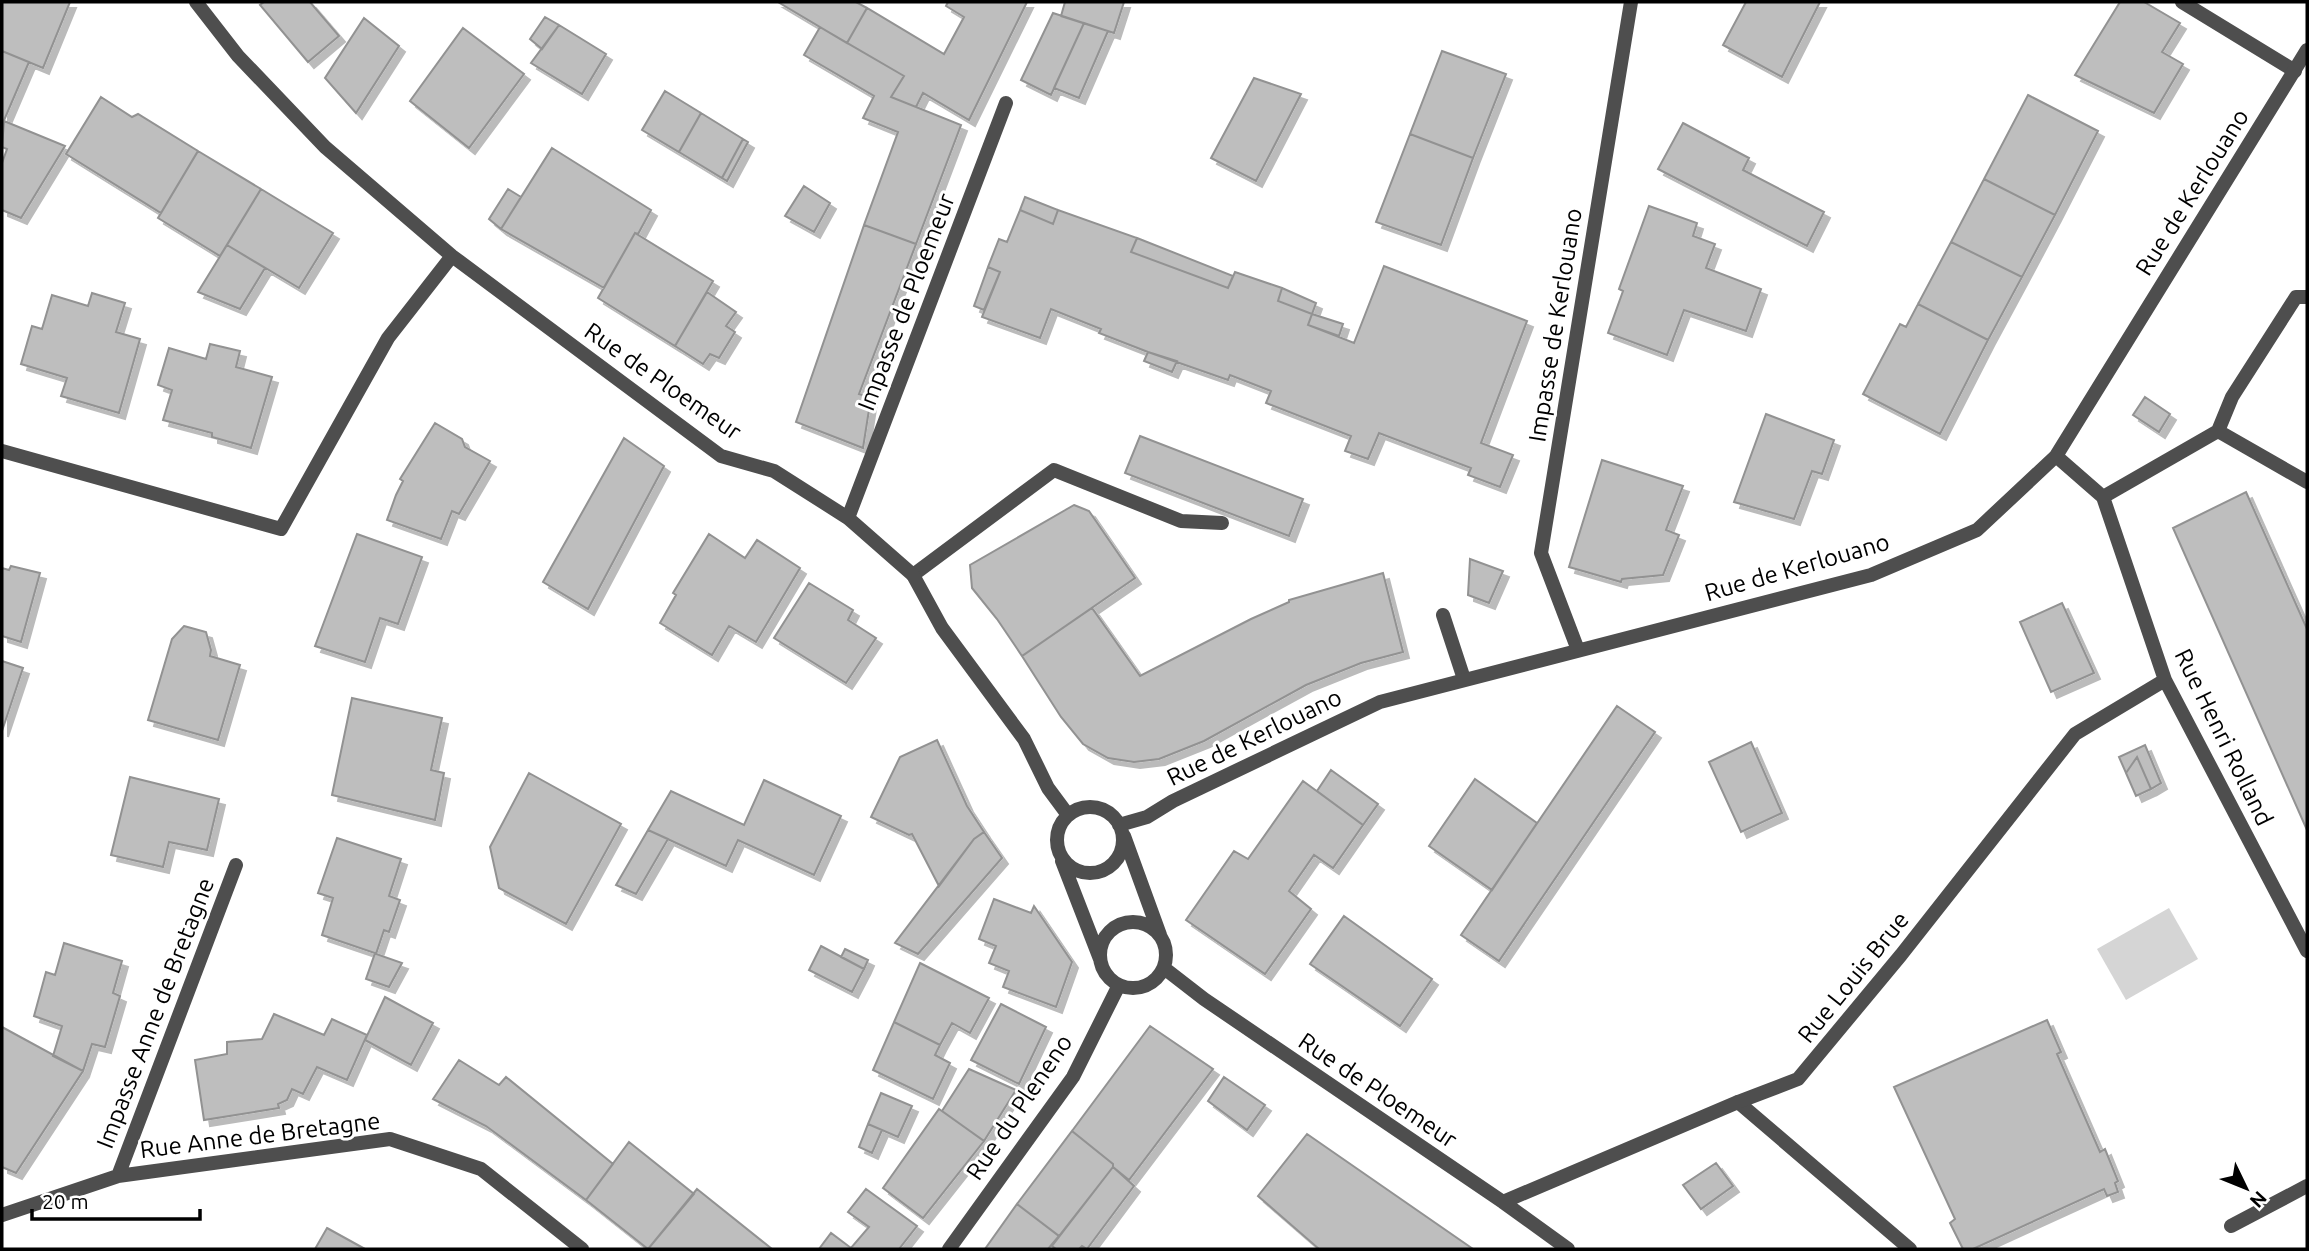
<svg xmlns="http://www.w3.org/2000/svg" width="2309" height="1251" font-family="Ubuntu,sans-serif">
  <defs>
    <filter id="shadow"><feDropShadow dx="6" dy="6" stdDeviation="0" flood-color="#0004"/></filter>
  </defs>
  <rect width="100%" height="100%" fill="#fff"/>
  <path fill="#d5d5d5" d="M2169,908L2198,959L2126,1000L2097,949Z"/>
  <path fill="#bebebe" stroke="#929292" stroke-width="2" filter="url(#shadow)" d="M2,2H70L43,68L2,51Z
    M264,2H310L339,36L308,62L260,5Z
    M778,2H856L867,8L847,43Z
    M948,2H1027L969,120L923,93L916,107L891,97L904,76L847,43L867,8L944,54L964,17L946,6Z
    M1065,2H1124L1114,33L1061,16Z
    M1746,2H1820L1782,77L1723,45Z
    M2120,2H2144L2180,23L2162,52L2183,64L2154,113L2075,75Z
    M1053,13L1084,23L1051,95L1021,80Z
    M545,17L559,25L542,49L530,39Z
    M364,18L399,46L356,113L325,78Z
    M1084,23L1108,31L1079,98L1054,88Z
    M559,25L606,54L582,94L531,63Z
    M820,27L904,76L891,97L961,125L916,244L864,225L898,132L863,118L874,96L804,55Z
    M463,28L524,74L469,148L410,101Z
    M2,51L29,62L2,125Z
    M1442,51L1506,74L1473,158L1410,134Z
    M1254,78L1301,94L1256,181L1211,158Z
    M665,91L701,113L679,152L642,130Z
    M2028,95L2098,131L2055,215L1984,179Z
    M101,97L132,117L138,114L198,151L161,213L66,154Z
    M701,113L743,139L722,178L679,152Z
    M4,121L65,146L21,218L2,210V163L7,149L2,147Z
    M1683,123L1749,158L1743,170L1824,212L1807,246L1658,169Z
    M1410,134L1473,158L1441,245L1376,222Z
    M743,139L748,142L727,181L722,178Z
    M552,148L651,210L638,234L635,233L604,288L501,229Z
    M198,151L261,189L220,256L158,218Z
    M1984,179L2055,215L2022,277L1951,242Z
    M804,186L830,203L814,232L785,216Z
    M261,189L333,233L299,288L227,245Z
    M508,189L521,197L501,229L489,219Z
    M1025,197L1058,210L1053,224L1020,210Z
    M1649,206L1697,223L1693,236L1715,244L1706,268L1761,289L1746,331L1684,310L1667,355L1608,333L1623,291L1619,289Z
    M1020,210L1053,224L1058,210L1137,238L1131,252L1228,288L1235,272L1282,288L1278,301L1312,314L1308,325L1354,343L1384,266L1527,321L1481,443L1513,455L1500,487L1468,475L1471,468L1379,433L1368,459L1345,451L1351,436L1266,403L1271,391L1230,375L1228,380L1148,352L1099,333L1101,329L1051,309L1040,338L982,317L1000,272L988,267L999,239L1007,242Z
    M864,225L916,244L859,394L871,397L863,448L796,422Z
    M635,233L713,281L675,346L598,298Z
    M1137,238L1233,276L1228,288L1131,252Z
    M1951,242L2022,277L1988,340L1918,304Z
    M227,245L265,268L240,309L198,292Z
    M988,267L1000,272L984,310L974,306Z
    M1282,288L1316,303L1312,314L1278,301Z
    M707,292L736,312L726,326L735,332L719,358L710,354L703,364L675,346Z
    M92,293L125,303L116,332L140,339L119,413L61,396L67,378L21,364L32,326L42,329L52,295L88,306Z
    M1918,304L1988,340L1940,434L1863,394L1900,324L1906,327Z
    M1312,314L1343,324L1339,336L1308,325Z
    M210,344L240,351L236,367L272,377L251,448L212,437V433L163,420L172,390L158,385L169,348L206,359Z
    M1148,352L1177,361L1172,372L1144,361Z
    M2145,397L2170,414L2159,432L2133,415Z
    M1766,414L1834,440L1822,474L1812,471L1794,519L1734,502Z
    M435,423L462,439L465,447L490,461L459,514L452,511L441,539L387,520L396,495L403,481L400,479Z
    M1140,436L1303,499L1289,536L1125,473Z
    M624,438L664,466L588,609L543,582Z
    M1602,460L1683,486L1666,530L1679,535L1663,575L1622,579L1621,582L1569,567Z
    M2246,492L2307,629V830L2173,528Z
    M1074,505L1089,511L1135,578L1022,656L997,619L972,588L970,565Z
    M357,534L422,557L398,624L380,618L365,662L315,646Z
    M709,534L745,558L757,540L800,568L756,642L729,626L712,655L660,623L676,595L673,593Z
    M1470,559L1503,571L1489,603L1468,595Z
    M11,566L40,573L21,642L2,636V568L9,570Z
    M1383,573L1403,652L1361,663L1306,685L1204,741L1159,759L1134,762L1108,758L1083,744L1061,717L1022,656L1092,608L1140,676L1251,619L1289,602V600Z
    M809,583L853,610L848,620L876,638L846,683L774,638Z
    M2062,603L2094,673L2051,692L2020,622Z
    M184,626L206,632L211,650L210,656L240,665L218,740L148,720L172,639Z
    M2,661L23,668L2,731Z
    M352,698L442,718L431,770L444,773L435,820L332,795Z
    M1617,706L1655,732L1499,961L1461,935Z
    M937,740L967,806L984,832L974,839L939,886L912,834L909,835L871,817L900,757Z
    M1751,742L1782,813L1741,832L1709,762Z
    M2145,745L2161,783L2151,789L2137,757L2126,773L2119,757Z
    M2137,757L2151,789L2136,796L2126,773Z
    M1331,770L1378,804L1363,825L1317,791Z
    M529,773L621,824L566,924L499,888L490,847Z
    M130,777L219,799L207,850L169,842L163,867L111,855Z
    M1475,779L1537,823L1492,890L1429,846Z
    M764,780L841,816L814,875L738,840L726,866L648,830L671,791L744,825Z
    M1303,781L1363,825L1333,868L1314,855L1289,891L1311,909L1265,974L1186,920L1234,851L1248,859Z
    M648,830L668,839L636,894L616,885Z
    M984,832L1002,858L918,954L895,943L974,839Z
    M337,838L401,859L389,896L400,900L389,932L384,930L376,954L402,963L389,987L366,979L375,953L322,935L333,898L318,893Z
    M994,899L1031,913L1034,906L1072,962L1056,1007L1003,987L1009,971L989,963L996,946L979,939Z
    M1344,916L1432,979L1400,1026L1310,964Z
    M64,943L122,961L113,993L120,996L105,1047L92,1044L83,1071L53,1056L62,1026L34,1016L46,972L55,975Z
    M821,946L864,969L852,992L809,970Z
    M845,949L868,960L864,969L841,957Z
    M920,963L989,998L970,1033L952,1023L940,1045L894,1022Z
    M385,997L433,1023L411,1065L365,1040Z
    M1001,1004L1046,1027L1019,1084L971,1060Z
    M274,1014L324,1035L332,1019L367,1035L347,1080L317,1067L303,1094L292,1089L287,1100L278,1104L279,1108L204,1120L195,1060L227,1054V1042L262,1039Z
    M2047,1020L2061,1052L2057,1054L2100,1152L2105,1149L2118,1181L2115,1183L2118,1192L2107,1196L2104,1189L1973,1249H1963L1950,1223L1955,1219L1894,1087Z
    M894,1022L940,1045L935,1055L950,1063L933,1099L873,1070Z
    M1150,1026L1213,1069L1129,1180L1113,1167V1164L1072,1131Z
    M2,1027L83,1071L16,1173L2,1167Z
    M459,1060L499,1085L506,1077L613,1164L586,1200L486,1126L433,1099Z
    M969,1069L1016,1090L984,1141L942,1111Z
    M1224,1077L1265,1105L1247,1130L1208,1101Z
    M881,1093L912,1106L898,1137L868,1124Z
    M939,1109L984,1141L923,1218L883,1188Z
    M868,1124L882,1130L872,1153L859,1147Z
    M1072,1131L1113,1164V1167L1059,1236L1017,1204Z
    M1307,1134L1473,1249H1319L1258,1196Z
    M629,1142L694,1194L648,1249L586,1200Z
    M1716,1163L1733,1186L1701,1209L1683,1185Z
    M1113,1167L1134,1186L1087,1249L1082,1246L1079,1249H1056L1052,1246Z
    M697,1189L772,1249H648Z
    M866,1189L917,1226L899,1249H819L831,1233L851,1248L869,1227L848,1212Z
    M1017,1204L1059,1236L1048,1249H985Z
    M327,1228L365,1249H315Z"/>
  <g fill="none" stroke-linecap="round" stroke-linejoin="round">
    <path stroke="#4e4e4e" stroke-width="14" d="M2182,2L2295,71
      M913,575L1054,470L1181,521L1222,523
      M1443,615L1464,679
      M1738,1102L1910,1249"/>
    <path stroke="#4e4e4e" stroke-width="14" d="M196,2L238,56L325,147L452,256L721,456L774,471L848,518L913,575L942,628L1024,739L1048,788L1068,815
      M2307,297H2296L2232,397L2218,431L2103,497L2165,680L2307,951
      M2218,431L2307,482
      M2,451L281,529L388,338L452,256
      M2056,456L2103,497
      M848,518L1006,103
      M1578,650L1541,553L1631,2
      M1057 840a33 33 0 1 1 66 0a33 33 0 1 1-66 0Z
      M1119,825L1147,817L1173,801L1380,702L1871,575L1977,530L2056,456L2307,50
      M1124,836L1160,935
      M1062,861L1100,959
      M1100 955a33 33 0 1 1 66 0a33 33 0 1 1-66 0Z
      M1164,968L1204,999L1503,1202L1568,1249
      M118,1176L236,865
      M1503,1202L1738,1102L1798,1079L1901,955L2075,734L2165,680
      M2,1215L118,1176L390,1139L481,1169L582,1249
      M2231,1226L2307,1186
      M949,1249L1073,1077L1119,985"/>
  </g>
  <g text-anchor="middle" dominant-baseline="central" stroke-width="6" stroke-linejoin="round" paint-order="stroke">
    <g font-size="24" fill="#000" stroke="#fff">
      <text transform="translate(2192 192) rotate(-58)">Rue de Kerlouano</text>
      <text transform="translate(906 302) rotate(-69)">Impasse de Ploemeur</text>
      <text transform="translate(1555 325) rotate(-81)">Impasse de Kerlouano</text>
      <text transform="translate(663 381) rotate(35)">Rue de Ploemeur</text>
      <text transform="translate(1797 567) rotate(-16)">Rue de Kerlouano</text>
      <text transform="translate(1254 737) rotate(-26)">Rue de Kerlouano</text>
      <text transform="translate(2224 737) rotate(64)">Rue Henri Rolland</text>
      <text transform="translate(1853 977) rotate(-51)">Rue Louis Brue</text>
      <text transform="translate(155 1013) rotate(-69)">Impasse Anne de Bretagne</text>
      <text transform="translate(1378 1090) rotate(34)">Rue de Ploemeur</text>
      <text transform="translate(1019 1107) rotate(-56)">Rue du Pleneno</text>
      <text transform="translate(260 1135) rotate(-7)">Rue Anne de Bretagne</text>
    </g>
  </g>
  <rect width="2309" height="1251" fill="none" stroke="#000000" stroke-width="7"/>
  <g transform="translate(2246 1188) rotate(133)" stroke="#ffffff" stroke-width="5" paint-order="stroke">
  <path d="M0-5L12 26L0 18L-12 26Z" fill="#000000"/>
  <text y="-10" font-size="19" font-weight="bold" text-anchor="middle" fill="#000000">N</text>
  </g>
  <path d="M32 1209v10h168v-10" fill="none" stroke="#000000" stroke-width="3.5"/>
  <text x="42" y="1209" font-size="21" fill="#000000" stroke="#ffffff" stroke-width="5" paint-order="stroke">20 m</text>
</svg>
